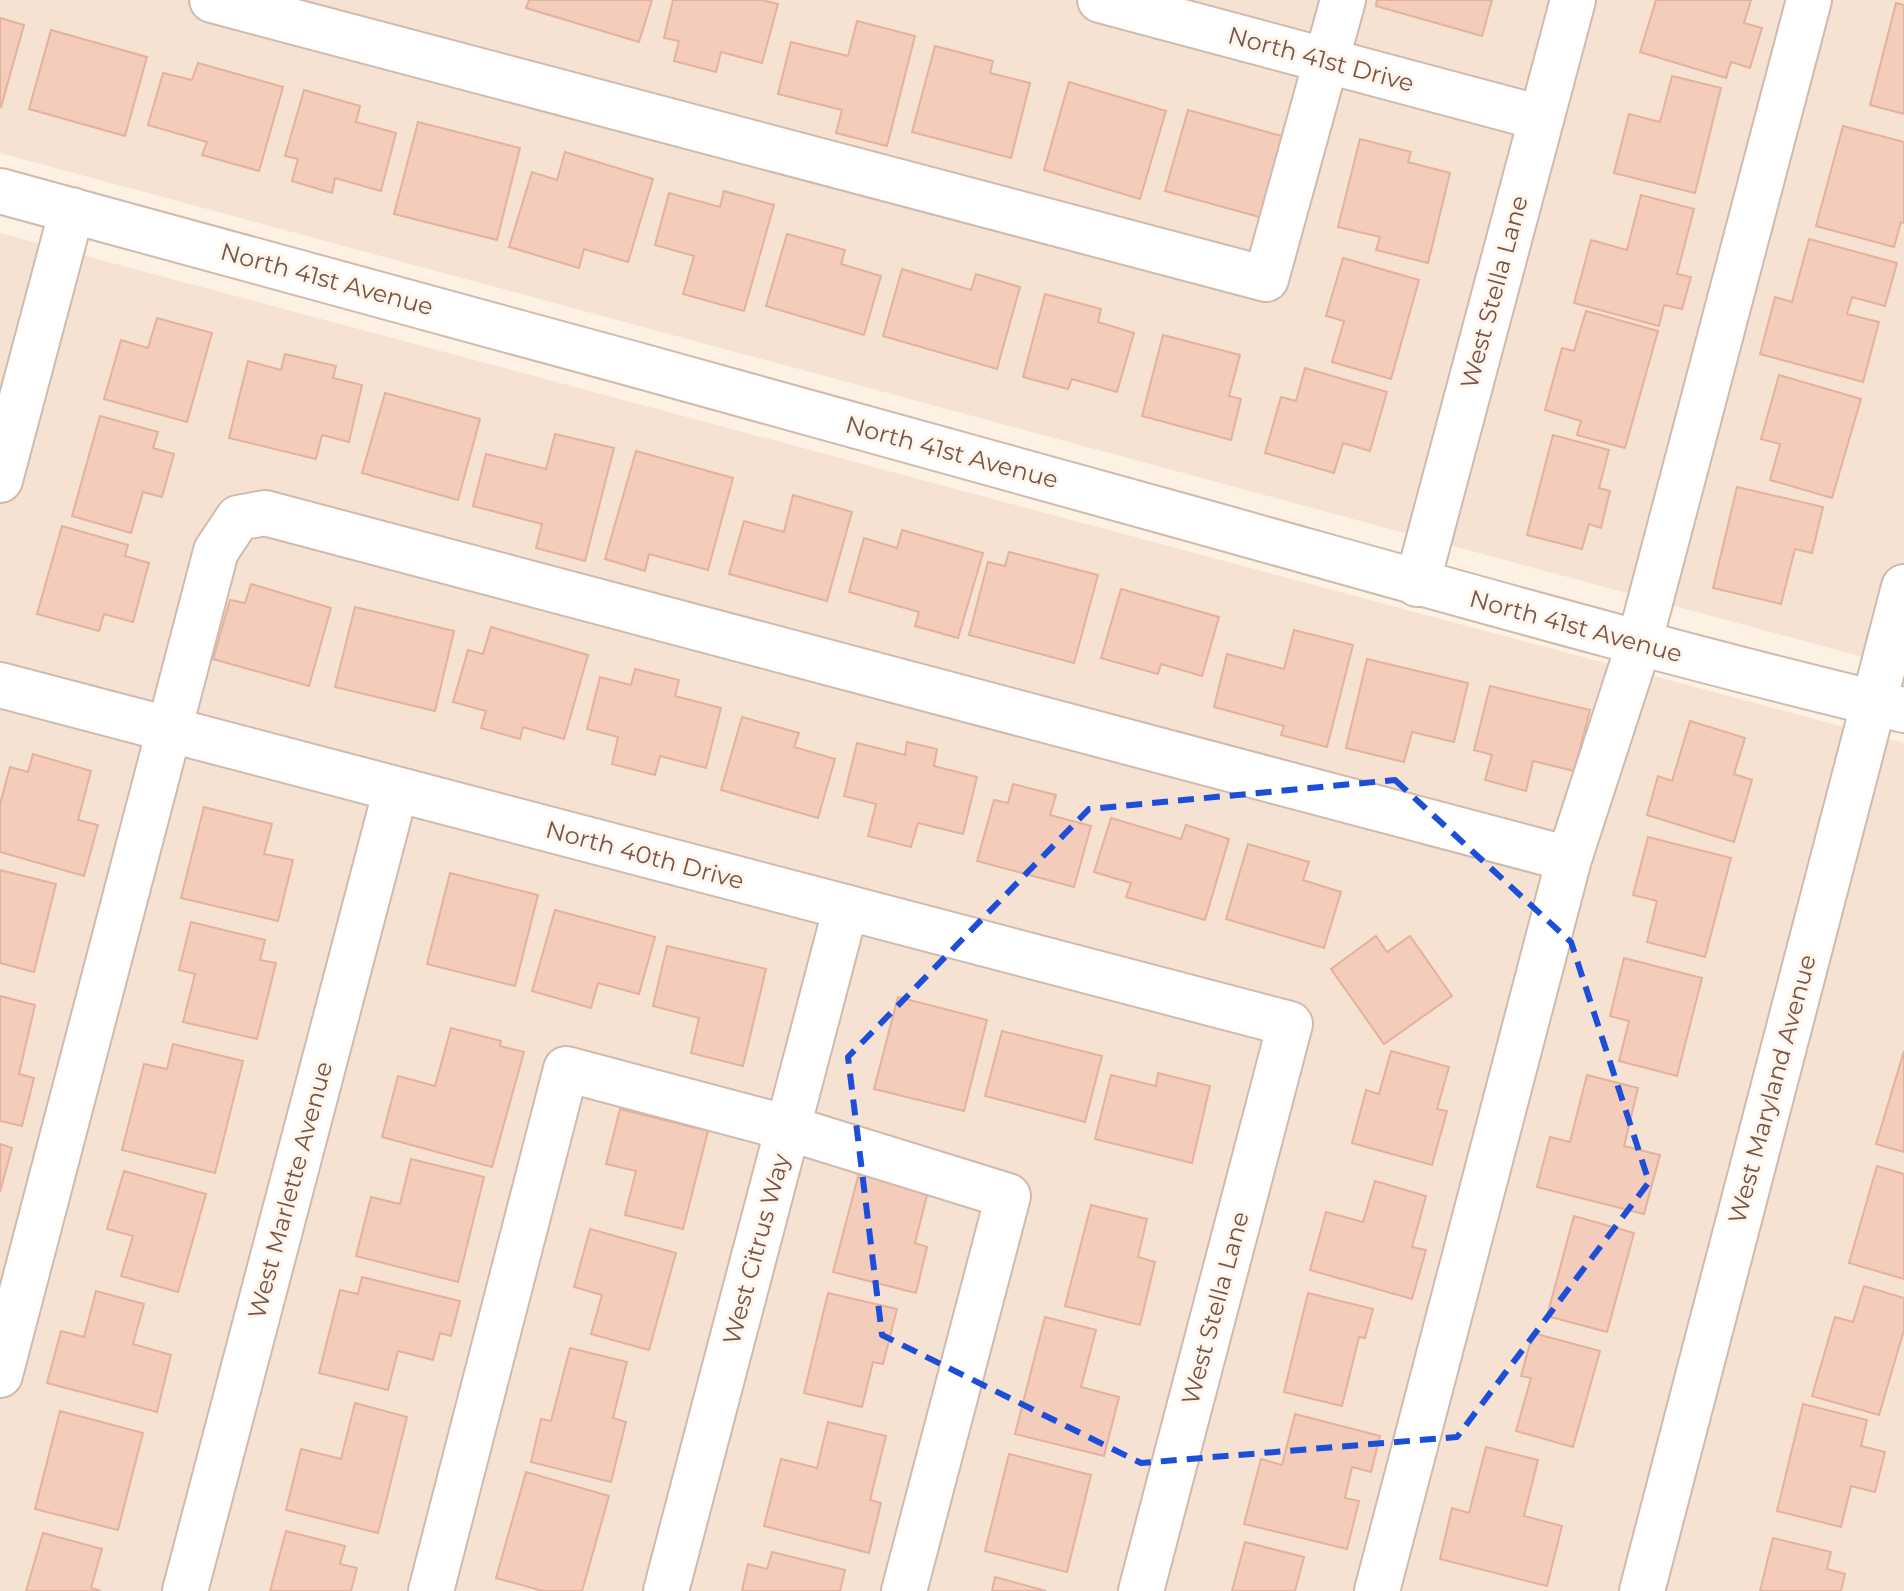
<svg xmlns="http://www.w3.org/2000/svg" width="1904" height="1591" font-family="Montserrat,sans-serif">
  <rect width="100%" height="100%" fill="#fdf1e4"/>
  <path fill="#f5e2d2" d="M0,0H1904V668L0,153Z
    M0,233L1904,743V1591H0Z"/>
  <path fill="#f3ccbb" stroke="#e6b19b" stroke-width="2" d="M529,0H652L639,42L526,8Z
    M673,0H762L778,4L762,63L721,52L716,72L674,61L679,41L664,38Z
    M1377,0H1492L1482,36L1376,6Z
    M1656,0H1751L1744,23L1762,28L1750,68L1731,62L1726,78L1640,52Z
    M1896,3L1904,5V114L1870,105Z
    M0,18L24,25L1,107L0,106Z
    M857,21L915,36L887,146L836,133L842,110L778,94L791,42L848,56Z
    M51,30L147,57L125,136L29,109Z
    M935,46L993,61L990,73L1030,83L1011,158L912,132Z
    M198,63L283,87L259,171L202,155L207,142L148,125L163,73L192,80Z
    M1672,76L1721,88L1695,193L1614,173L1629,114L1660,122Z
    M1069,82L1166,111L1140,199L1044,170Z
    M304,90L360,106L356,122L396,133L381,191L335,178L332,193L292,181L298,159L285,156Z
    M1188,110L1285,137L1263,218L1165,191Z
    M418,122L520,148L497,240L394,214Z
    M1843,126L1904,142V223L1901,222L1894,247L1816,226Z
    M1360,139L1411,152L1408,162L1450,173L1428,263L1376,250L1380,237L1338,227Z
    M565,152L653,179L628,262L584,249L579,268L509,247L532,172L557,180Z
    M724,191L774,205L744,311L683,294L694,256L655,245L669,193L720,207Z
    M1641,195L1694,209L1677,274L1691,277L1682,309L1664,305L1659,326L1574,303L1591,240L1627,250Z
    M787,234L845,250L841,264L881,276L864,335L766,306Z
    M1809,239L1897,263L1885,306L1852,297L1847,314L1879,322L1863,382L1760,354L1775,297L1792,302Z
    M1343,258L1419,280L1391,379L1332,362L1344,321L1326,316Z
    M902,269L971,290L976,274L1020,287L997,369L883,336Z
    M1045,294L1101,309L1098,322L1134,333L1117,392L1072,379L1068,389L1023,377Z
    M1586,311L1658,331L1625,448L1577,435L1581,421L1545,410L1562,348L1574,351Z
    M157,318L212,333L187,422L104,399L121,340L148,348Z
    M1163,335L1240,355L1229,396L1241,399L1231,440L1142,416Z
    M285,354L336,366L333,378L362,385L349,442L322,435L316,459L229,438L248,361L281,370Z
    M1305,368L1387,392L1370,451L1343,443L1334,473L1265,453L1281,397L1296,401Z
    M1779,375L1861,399L1832,498L1770,480L1780,444L1761,439Z
    M385,393L480,419L458,500L362,473Z
    M100,416L158,432L153,448L174,454L162,497L143,492L131,533L72,516Z
    M555,434L614,448L585,561L536,548L542,524L473,506L486,454L546,469Z
    M1553,435L1609,450L1599,488L1610,491L1601,528L1589,524L1582,549L1527,535Z
    M636,451L733,478L708,570L649,554L645,571L605,559Z
    M1737,487L1823,507L1812,553L1795,549L1781,604L1713,588Z
    M793,495L852,512L827,601L729,574L744,521L784,532Z
    M62,526L128,545L125,556L149,563L133,622L104,614L99,631L37,614Z
    M902,530L983,553L958,638L915,626L919,612L849,592L864,538L897,548Z
    M1009,552L1098,575L1074,663L969,635L988,562L1005,566Z
    M251,584L331,608L309,686L213,659L230,600L245,603Z
    M1121,589L1219,617L1202,676L1161,664L1158,674L1101,658Z
    M355,607L454,631L435,711L335,687Z
    M491,627L588,655L564,739L523,727L520,739L481,728L486,711L453,702L468,650L483,654Z
    M1294,630L1353,645L1327,747L1281,735L1284,726L1214,707L1227,654L1284,669Z
    M1367,659L1468,683L1454,742L1412,732L1404,762L1346,748Z
    M635,669L679,680L675,696L721,708L706,768L660,756L655,775L612,764L618,737L587,729L600,677L631,685Z
    M1490,686L1590,710L1574,771L1533,761L1526,791L1485,780L1492,755L1474,750Z
    M742,717L799,733L794,747L835,759L818,818L721,790Z
    M1690,721L1745,738L1734,774L1752,780L1734,842L1647,815L1658,776L1672,781Z
    M907,742L937,749L934,766L977,777L963,834L918,823L911,847L868,836L876,804L844,796L857,743L905,755Z
    M33,754L91,771L78,820L98,825L84,876L0,852V804L10,767L28,772Z
    M1013,784L1056,795L1050,815L1091,826L1074,887L977,861L994,800L1008,803Z
    M204,807L272,824L264,854L293,860L278,921L181,898Z
    M1111,818L1181,839L1186,825L1229,839L1205,920L1126,897L1131,883L1094,872Z
    M1648,837L1731,858L1705,957L1647,942L1657,901L1633,895Z
    M1248,844L1309,862L1303,880L1341,892L1324,948L1226,919Z
    M0,870L56,884L34,972L0,963Z
    M450,873L538,895L515,986L427,964Z
    M555,910L655,937L639,994L598,983L591,1008L532,991Z
    M191,922L265,940L260,960L276,963L257,1039L183,1022L195,974L179,970Z
    M1376,936L1387,952L1410,936L1452,996L1384,1044L1331,969Z
    M667,946L766,969L743,1066L691,1053L699,1018L653,1006Z
    M1624,958L1702,978L1677,1076L1619,1061L1629,1021L1610,1016Z
    M0,996L35,1005L19,1074L34,1078L22,1126L0,1121Z
    M898,997L987,1020L964,1111L874,1089Z
    M451,1028L501,1041L500,1046L524,1052L492,1167L382,1137L398,1076L435,1086Z
    M1002,1031L1102,1056L1085,1122L985,1096Z
    M173,1044L243,1061L215,1173L122,1150L144,1064L167,1069Z
    M1391,1051L1449,1067L1437,1109L1447,1111L1432,1165L1352,1143L1366,1090L1379,1094Z
    M1904,1051V1152L1876,1144Z
    M1158,1073L1210,1086L1192,1163L1095,1139L1111,1075L1156,1086Z
    M1587,1075L1638,1088L1624,1146L1660,1155L1644,1214L1537,1187L1550,1137L1570,1142Z
    M620,1109L708,1131L683,1229L625,1215L636,1171L606,1164Z
    M0,1144L12,1148L0,1192Z
    M411,1159L484,1177L458,1282L356,1256L371,1197L400,1204Z
    M1877,1166L1904,1174V1279L1849,1263Z
    M124,1171L206,1194L178,1292L121,1276L133,1236L107,1229Z
    M859,1173L928,1191L915,1243L927,1247L916,1293L833,1272Z
    M1375,1181L1426,1196L1412,1247L1426,1250L1412,1299L1310,1270L1326,1212L1363,1222Z
    M1091,1205L1147,1219L1138,1257L1155,1262L1140,1325L1065,1306Z
    M1574,1216L1634,1233L1607,1332L1547,1316Z
    M590,1229L676,1253L649,1350L591,1334L602,1295L574,1287Z
    M362,1277L460,1301L451,1336L440,1333L433,1360L398,1351L388,1390L319,1373L340,1290L358,1294Z
    M1864,1286L1904,1298V1330L1879,1415L1812,1396L1835,1317L1853,1322Z
    M96,1291L144,1304L133,1344L171,1355L157,1412L47,1383L61,1331L84,1337Z
    M828,1293L897,1309L883,1364L873,1362L862,1407L804,1393Z
    M1308,1293L1373,1309L1365,1338L1359,1337L1342,1406L1284,1392Z
    M1045,1317L1096,1330L1081,1387L1119,1397L1104,1456L1015,1434Z
    M1533,1333L1600,1351L1573,1447L1516,1431L1531,1378L1521,1376Z
    M570,1348L627,1362L613,1418L626,1422L611,1482L531,1462L541,1419L551,1421Z
    M355,1403L407,1417L378,1533L286,1510L301,1449L341,1459Z
    M1803,1404L1867,1420L1861,1446L1885,1452L1875,1492L1851,1486L1841,1527L1777,1511Z
    M60,1411L143,1433L118,1530L35,1509Z
    M1295,1414L1380,1436L1371,1472L1352,1467L1345,1498L1359,1501L1347,1549L1244,1524L1261,1459L1282,1465Z
    M828,1422L886,1436L870,1500L881,1503L869,1553L764,1526L781,1459L817,1468Z
    M1486,1447L1538,1460L1524,1516L1562,1526L1547,1586L1440,1559L1452,1508L1469,1513Z
    M1009,1454L1091,1475L1067,1572L985,1551Z
    M526,1472L609,1496L582,1591H543L496,1578Z
    M286,1531L345,1546L340,1564L357,1568L351,1591H270Z
    M43,1533L102,1549L91,1588L101,1591H26Z
    M1773,1538L1831,1552L1827,1569L1845,1574L1841,1591H1760Z
    M1245,1542L1304,1557L1295,1591H1232Z
    M772,1552L845,1570L840,1591H742L748,1564L767,1569Z
    M995,1577L1046,1591H992Z"/>
  <g fill="none" stroke-linecap="round" stroke-linejoin="round">
    <g stroke="#d1baad" stroke-width="48">
      <path id="minor" d="M212,0L1266,279L1343,0
        M1100,0L1541,118
        M0,191C390,296 778,404 1167,512C1412,580 1656,651 1904,710
        M0,480L72,210
        M1417,584L1573,0
        M0,685L1290,1024L1141,1591
        M0,1375L216,551L238,518L265,513L1569,859
        M185,1591L396,789
        M431,1591L566,1069L788,1128L1008,1196L904,1591
        M666,1591L846,907
        M1377,1591L1569,859L1639,644L1809,0
        M1642,1591L1904,587"/>
    </g>
    <use href="#minor" stroke="#fff" stroke-width="44"/>
  </g>
  <path fill="none" stroke="#1d4ed8" stroke-width="6" stroke-dasharray="16 10" stroke-linejoin="round" d="M1395,780L1571,942L1649,1182L1457,1437L1141,1463L882,1335L848,1057L1089,809Z"/>
  <g text-anchor="middle" dominant-baseline="central" stroke-width="6" stroke-linejoin="round" paint-order="stroke">
    <g font-size="24" fill="#765549" stroke="#fff5eb">
      <text transform="translate(1321 59) rotate(15)">North 41st Drive</text>
      <text transform="translate(327 279) rotate(15)">North 41st Avenue</text>
      <text transform="translate(1494 292) rotate(-75)">West Stella Lane</text>
      <text transform="translate(952 452) rotate(15)">North 41st Avenue</text>
      <text transform="translate(1576 626) rotate(15)">North 41st Avenue</text>
      <text transform="translate(645 855) rotate(15)">North 40th Drive</text>
      <text transform="translate(1772 1089) rotate(-75)">West Maryland Avenue</text>
      <text transform="translate(290 1190) rotate(-75)">West Marlette Avenue</text>
      <text transform="translate(756 1249) rotate(-75)">West Citrus Way</text>
      <text transform="translate(1215 1308) rotate(-75)">West Stella Lane</text>
    </g>
  </g>
</svg>
